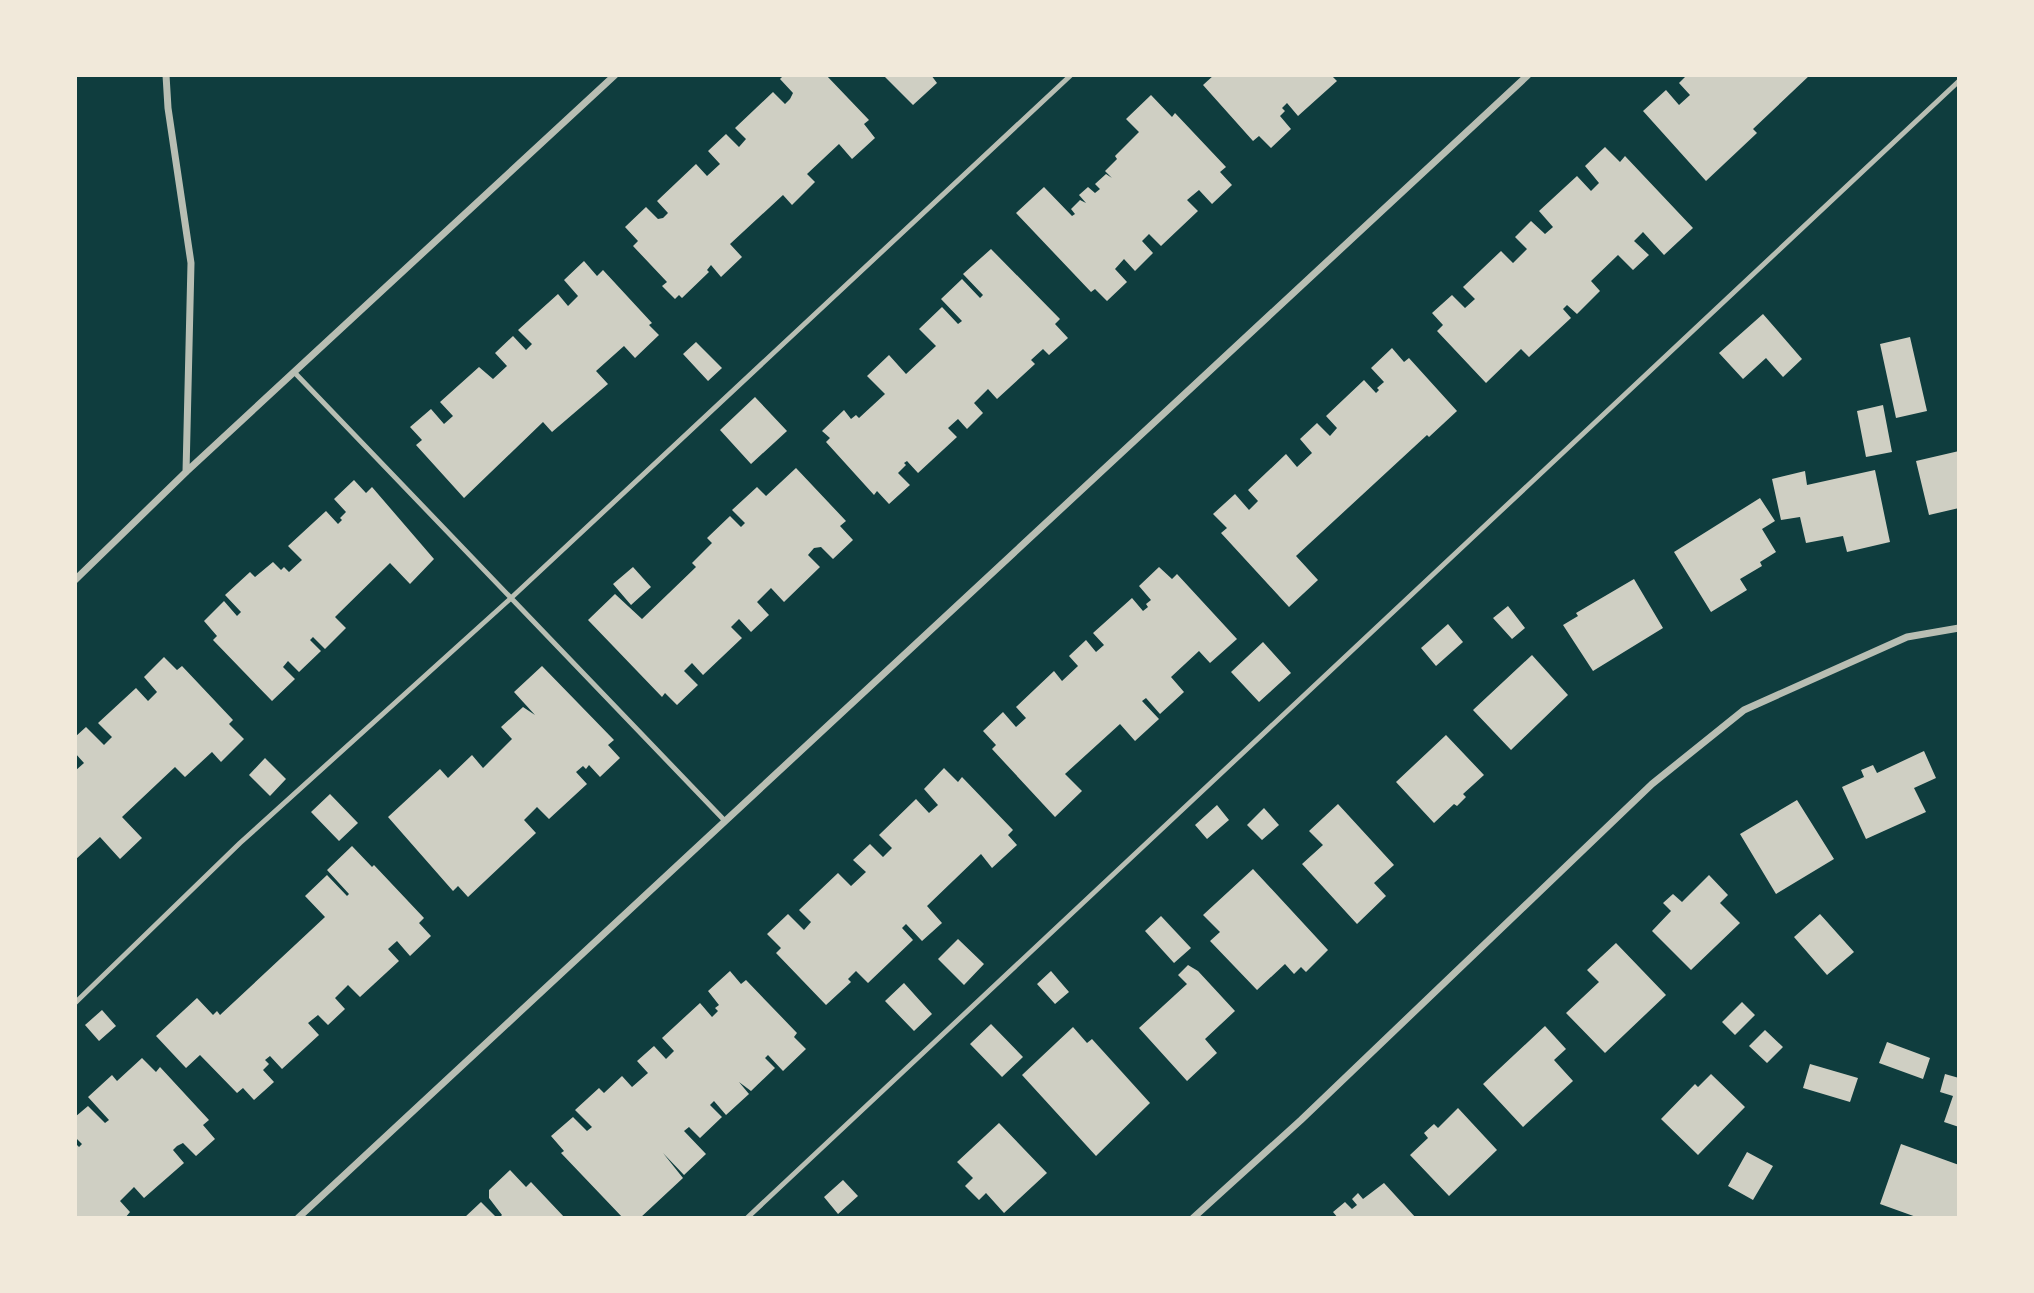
<svg xmlns="http://www.w3.org/2000/svg" width="2034" height="1293" font-family="'Noto Sans',sans-serif">
  <rect width="100%" height="100%" fill="#0f3d3e"/>
  <path fill="#cfcfc3" d="M784,75H826L869,120L864,124L875,138L852,159L839,144L807,174L815,182L792,205L783,195L730,244L742,257L721,277L711,265L707,270L709,272L682,298L679,295L675,299L662,286L667,282L633,246L638,241L625,227L646,207L658,219L663,218L668,213L657,201L696,164L707,176L720,164L708,151L726,134L739,147L746,139L735,128L773,92L785,104L790,99L793,93L780,79Z
    M883,75H931L937,83L913,105Z
    M1214,75H1331L1337,81L1298,116L1287,103L1282,108L1285,111L1280,116L1291,129L1271,148L1259,136L1253,141L1203,85Z
    M1687,75H1810L1753,129L1757,133L1706,181L1643,111L1666,90L1679,105L1690,95L1679,83Z
    M1151,95L1172,117L1175,113L1226,167L1220,172L1232,185L1212,204L1199,190L1187,200L1198,211L1161,246L1149,234L1142,241L1153,253L1135,271L1124,259L1115,269L1127,282L1107,301L1095,289L1091,292L1016,213L1044,187L1072,216L1075,214L1071,209L1080,200L1086,203L1079,195L1088,187L1095,193L1100,189L1095,184L1106,174L1112,178L1105,171L1117,159L1115,156L1139,132L1126,119Z
    M1605,147L1620,162L1625,156L1693,228L1664,255L1643,232L1634,241L1649,255L1633,270L1618,255L1591,281L1600,291L1577,314L1567,305L1563,309L1571,318L1529,357L1521,349L1486,383L1437,331L1443,325L1432,313L1452,295L1465,308L1475,299L1463,287L1501,251L1513,263L1527,249L1515,237L1531,221L1545,234L1553,227L1539,211L1577,176L1591,191L1599,183L1585,166Z
    M991,249L1060,319L1055,324L1068,338L1049,355L1043,349L1031,360L1035,364L997,399L988,389L974,403L983,413L967,429L958,419L948,428L957,437L918,473L907,461L904,463L906,465L898,473L910,485L889,504L877,491L874,495L826,442L830,438L822,431L844,410L851,419L856,415L859,418L885,394L867,376L889,355L906,374L936,346L919,329L942,307L958,324L962,321L941,299L962,279L980,298L983,295L963,274Z
    M584,261L597,276L603,270L652,323L649,325L659,335L635,358L624,346L596,371L608,384L552,432L543,422L464,498L416,445L422,440L410,427L431,409L444,424L453,416L440,402L479,367L493,379L507,366L495,353L513,336L526,350L532,344L518,330L558,294L568,306L578,296L564,280Z
    M1763,314L1802,359L1783,377L1766,358L1743,379L1719,353Z
    M1910,337L1927,411L1896,418L1880,344Z
    M696,342L722,368L708,381L683,354Z
    M1392,348L1404,362L1409,358L1457,411L1429,437L1427,435L1296,556L1318,580L1289,607L1221,533L1227,528L1213,514L1235,494L1249,510L1258,501L1248,490L1286,454L1297,467L1312,453L1300,439L1317,423L1330,436L1337,428L1326,416L1364,380L1376,393L1379,390L1377,388L1384,382L1371,368Z
    M755,397L787,431L751,464L720,430Z
    M1883,405L1892,452L1866,457L1857,411Z
    M1959,451V508L1929,515L1916,461Z
    M796,468L846,521L840,526L853,540L833,559L821,547L814,548L808,555L820,567L784,602L771,588L757,602L769,615L751,632L739,619L731,627L742,638L703,675L692,663L684,671L698,685L677,705L665,693L662,697L588,620L615,594L642,619L696,567L692,563L712,543L707,538L730,516L741,527L745,523L732,510L757,487L766,496Z
    M1875,470L1890,542L1847,552L1843,536L1806,543L1800,517L1781,520L1772,479L1805,471L1807,485Z
    M354,480L366,493L372,487L434,559L410,584L390,563L335,617L346,628L325,649L313,637L310,640L321,651L299,672L288,661L283,667L295,679L272,701L213,640L217,636L204,621L224,601L237,616L241,612L225,595L250,572L255,577L273,562L281,570L284,567L289,572L302,560L288,546L326,511L338,524L342,520L340,518L346,512L334,499Z
    M1760,498L1775,521L1762,529L1776,552L1760,562L1762,566L1740,579L1747,590L1711,612L1674,552Z
    M633,567L651,587L631,605L613,584Z
    M1159,567L1172,579L1177,574L1237,639L1210,663L1199,651L1171,677L1184,692L1160,714L1146,698L1142,701L1159,719L1135,741L1120,724L1065,774L1082,791L1055,817L992,749L996,745L983,731L1003,712L1016,727L1026,718L1016,707L1054,671L1062,681L1078,666L1069,656L1086,640L1096,652L1104,645L1093,633L1132,598L1143,611L1148,607L1146,604L1151,600L1139,586Z
    M1634,579L1663,628L1593,671L1563,625L1578,616L1576,613Z
    M1508,606L1525,628L1512,639L1493,618Z
    M1448,624L1463,642L1436,666L1421,648Z
    M1263,642L1291,673L1259,702L1231,672Z
    M1532,655L1568,695L1511,750L1473,710Z
    M164,657L177,670L182,666L233,720L229,724L244,739L221,762L212,752L185,777L175,767L122,817L142,838L120,859L100,837L75,860V771L84,763L75,753V737L86,727L104,745L112,737L98,723L136,688L148,701L157,692L144,677Z
    M542,666L614,740L608,745L620,758L600,777L589,765L586,769L583,766L576,772L587,784L549,819L537,807L524,820L536,833L468,897L458,886L453,891L388,817L440,769L448,778L472,755L483,768L512,739L501,727L523,707L535,715L514,692Z
    M1446,735L1484,775L1463,794L1466,797L1457,806L1454,804L1434,823L1396,782Z
    M1924,751L1936,778L1914,788L1926,812L1866,839L1842,787L1864,777L1861,770L1873,765L1877,773Z
    M265,758L286,779L270,796L249,775Z
    M944,768L958,782L962,777L1013,830L1008,835L1017,845L992,868L981,854L927,906L942,923L922,941L906,924L902,928L913,940L868,983L856,971L848,979L851,982L826,1005L776,953L781,948L767,934L788,914L804,930L811,922L799,910L838,873L851,886L866,872L853,860L870,844L883,857L892,848L879,835L916,799L929,813L938,805L924,789Z
    M330,794L358,823L339,841L311,812Z
    M1797,800L1834,859L1776,894L1740,834Z
    M1338,804L1394,865L1374,883L1386,896L1357,924L1302,864L1323,845L1309,831Z
    M1217,805L1229,820L1207,839L1195,825Z
    M1264,808L1279,825L1262,840L1247,825Z
    M352,846L372,867L374,865L424,918L419,923L431,936L410,956L397,941L388,949L399,961L360,997L348,985L335,998L345,1009L328,1025L318,1015L308,1023L319,1035L282,1069L270,1056L265,1060L269,1064L263,1070L274,1082L254,1100L243,1088L237,1093L200,1055L186,1068L156,1036L197,998L213,1015L217,1011L220,1015L325,917L305,896L327,875L347,896L349,894L327,870Z
    M1253,869L1328,950L1306,972L1301,967L1294,974L1285,964L1257,990L1210,941L1220,932L1203,915Z
    M1709,875L1728,895L1720,903L1740,923L1691,970L1652,931L1671,911L1663,903L1673,894L1682,902Z
    M1820,914L1854,952L1827,975L1794,937Z
    M1161,916L1191,948L1174,963L1145,931Z
    M958,939L984,964L964,985L938,959Z
    M1616,943L1666,995L1605,1053L1566,1013L1599,982L1587,970Z
    M1188,965L1198,971L1235,1011L1205,1039L1217,1053L1187,1081L1139,1028L1187,984L1178,975Z
    M730,971L741,984L746,980L797,1033L794,1037L806,1049L783,1071L768,1055L765,1058L775,1068L751,1091L739,1082L749,1094L726,1115L714,1101L710,1105L722,1117L700,1138L689,1127L684,1131L706,1154L684,1175L663,1153L683,1178L640,1218H623L561,1153L564,1151L551,1136L573,1117L587,1131L592,1127L575,1110L599,1088L604,1093L622,1076L632,1087L648,1073L637,1061L654,1046L666,1059L674,1051L662,1038L700,1003L712,1017L718,1011L715,1008L719,1005L708,991Z
    M1051,971L1069,992L1055,1004L1037,984Z
    M904,983L932,1014L914,1031L885,1001Z
    M1742,1002L1755,1015L1735,1035L1722,1022Z
    M102,1010L116,1026L99,1041L85,1025Z
    M991,1024L1023,1057L1002,1077L970,1044Z
    M1545,1026L1566,1049L1554,1060L1573,1081L1523,1127L1483,1084Z
    M1073,1027L1087,1043L1092,1039L1150,1103L1096,1156L1022,1075Z
    M1765,1030L1783,1047L1767,1063L1749,1046Z
    M1887,1042L1930,1058L1923,1079L1879,1063Z
    M142,1058L156,1072L160,1067L209,1120L203,1125L215,1139L196,1156L183,1143L177,1146L173,1150L184,1163L144,1198L134,1187L120,1201L130,1212L125,1218H75V1143L79,1147L82,1144L75,1137V1117L88,1106L105,1123L109,1120L88,1097L112,1075L117,1081Z
    M1810,1064L1858,1078L1850,1102L1803,1088Z
    M1711,1074L1745,1107L1698,1155L1661,1119L1695,1084L1698,1087Z
    M1945,1074L1959,1078V1127L1944,1122L1953,1096L1940,1092Z
    M1458,1108L1497,1150L1449,1196L1410,1155L1428,1138L1424,1133L1434,1124L1438,1128Z
    M999,1123L1047,1173L1004,1213L986,1193L979,1200L965,1186L973,1178L957,1162Z
    M1901,1144L1959,1165V1218H1919L1880,1204Z
    M1747,1152L1773,1166L1753,1200L1728,1186Z
    M510,1170L526,1187L531,1182L565,1218H499L502,1215L489,1198V1190Z
    M843,1180L858,1196L838,1214L824,1197Z
    M1384,1183L1416,1218H1338L1333,1212L1345,1202L1352,1209L1357,1205L1352,1199L1358,1193L1363,1199Z
    M481,1202L497,1218H464Z"/>
  <g fill="none" stroke-linecap="round" stroke-linejoin="round">
    <path stroke="#b8beb3" stroke-width="5" d="M295,373L725,821
      M75,1003L240,843L510,599L1071,75
      M747,1218L1959,81"/>
    <path stroke="#b8beb3" stroke-width="7" d="M166,75L168,108L191,263L186,472
      M75,580L186,472L615,75
      M298,1218L1528,75
      M1193,1218L1301,1120L1652,784L1744,710L1907,637L1959,628"/>
  </g>
  <rect width="2034" height="1293" fill="none" stroke="#f1e9da" stroke-width="154"/>
</svg>
